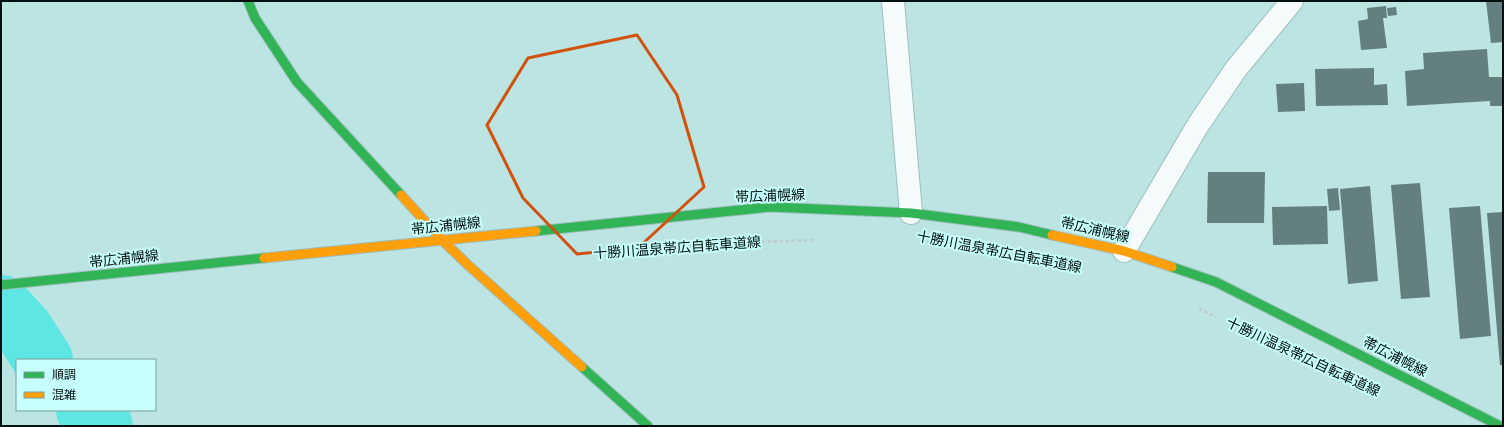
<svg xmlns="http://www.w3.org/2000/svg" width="1504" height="427" font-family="'Fira Sans','Noto Sans JP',sans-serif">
  <rect width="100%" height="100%" fill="#bce4e3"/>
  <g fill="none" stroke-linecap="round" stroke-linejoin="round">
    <path stroke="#5ee6e4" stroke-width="60" d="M1,305L23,329L43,360
      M86,410L103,426"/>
  </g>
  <path fill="#637f7f" d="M1486,1H1503V42L1491,43Z
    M1386,6L1387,18H1383L1387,48L1361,50L1358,21L1368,19L1367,8Z
    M1396,7L1397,15L1388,16L1387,8Z
    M1487,49L1489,77H1503V106H1490V101L1407,106L1405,71L1424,69L1423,53Z
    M1374,68V85L1387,84L1388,105L1316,106L1315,69Z
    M1304,83L1305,111L1278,112L1276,84Z
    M1208,172H1265L1264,223H1207Z
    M1420,183L1430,297L1401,299L1391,185Z
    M1370,186L1378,281L1348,284L1340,189Z
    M1338,188L1340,210L1329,211L1327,189Z
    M1327,206L1328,244L1273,245L1272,207Z
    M1480,206L1491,336L1460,339L1449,208Z
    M1503,212V365H1500L1487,213Z"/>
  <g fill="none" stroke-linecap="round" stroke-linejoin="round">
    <g stroke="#9ebebd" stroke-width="24">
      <path id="street" d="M893,1L911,213
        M1124,251L1198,125L1236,69L1292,1"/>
    </g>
    <g stroke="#9ebebd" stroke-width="11">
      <path id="fast" d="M248,1L255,18L297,82L401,195
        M536,231L770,207L911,213L1019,227L1052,235
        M1172,267L1216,282L1500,426
        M1,285L264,258
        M582,367L648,426"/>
    </g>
    <g stroke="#9ebebd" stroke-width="11">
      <path id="slow" d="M401,195L443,241L468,265L582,367
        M1052,235L1124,251L1172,267
        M264,258L536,231"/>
    </g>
    <path stroke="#bec9c9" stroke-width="2.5" stroke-dasharray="3 3" stroke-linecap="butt" d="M666,249L731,243L815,240
      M1199,309L1216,317"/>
    <use href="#street" stroke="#f5fbfb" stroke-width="22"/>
    <use href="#fast" stroke="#30b455" stroke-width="9"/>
    <use href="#slow" stroke="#ff9f0a" stroke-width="9"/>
  </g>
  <path fill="none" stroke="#d1520c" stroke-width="3" stroke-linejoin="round" d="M637,35L677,95L704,187L638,248L577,254L523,198L487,125L528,58Z"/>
  <g text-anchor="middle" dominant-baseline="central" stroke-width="4" stroke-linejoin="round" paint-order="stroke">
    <g font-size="14" fill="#001010" stroke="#c6fffc">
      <text transform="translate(770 196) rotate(-2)">帯広浦幌線</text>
      <text transform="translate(446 226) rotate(-6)">帯広浦幌線</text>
      <text transform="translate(1095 230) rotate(13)">帯広浦幌線</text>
      <text transform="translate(677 248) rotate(-4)">十勝川温泉帯広自転車道線</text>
      <text transform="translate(999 252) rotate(11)">十勝川温泉帯広自転車道線</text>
      <text transform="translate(124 259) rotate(-6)">帯広浦幌線</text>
      <text transform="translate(1303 357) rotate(25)">十勝川温泉帯広自転車道線</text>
      <text transform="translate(1395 357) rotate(27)">帯広浦幌線</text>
    </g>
  </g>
  <rect width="1504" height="427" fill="none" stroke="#001010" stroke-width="4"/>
  <rect x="16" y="359" width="140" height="52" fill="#c6fffc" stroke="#779f9e"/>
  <rect x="24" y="372" width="20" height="6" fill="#30b455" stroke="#779f9e"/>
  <text x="52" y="379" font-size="12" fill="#001010">順調</text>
  <rect x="24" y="392" width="20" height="6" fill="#ff9f0a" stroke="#779f9e"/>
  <text x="52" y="399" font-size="12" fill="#001010">混雑</text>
</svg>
